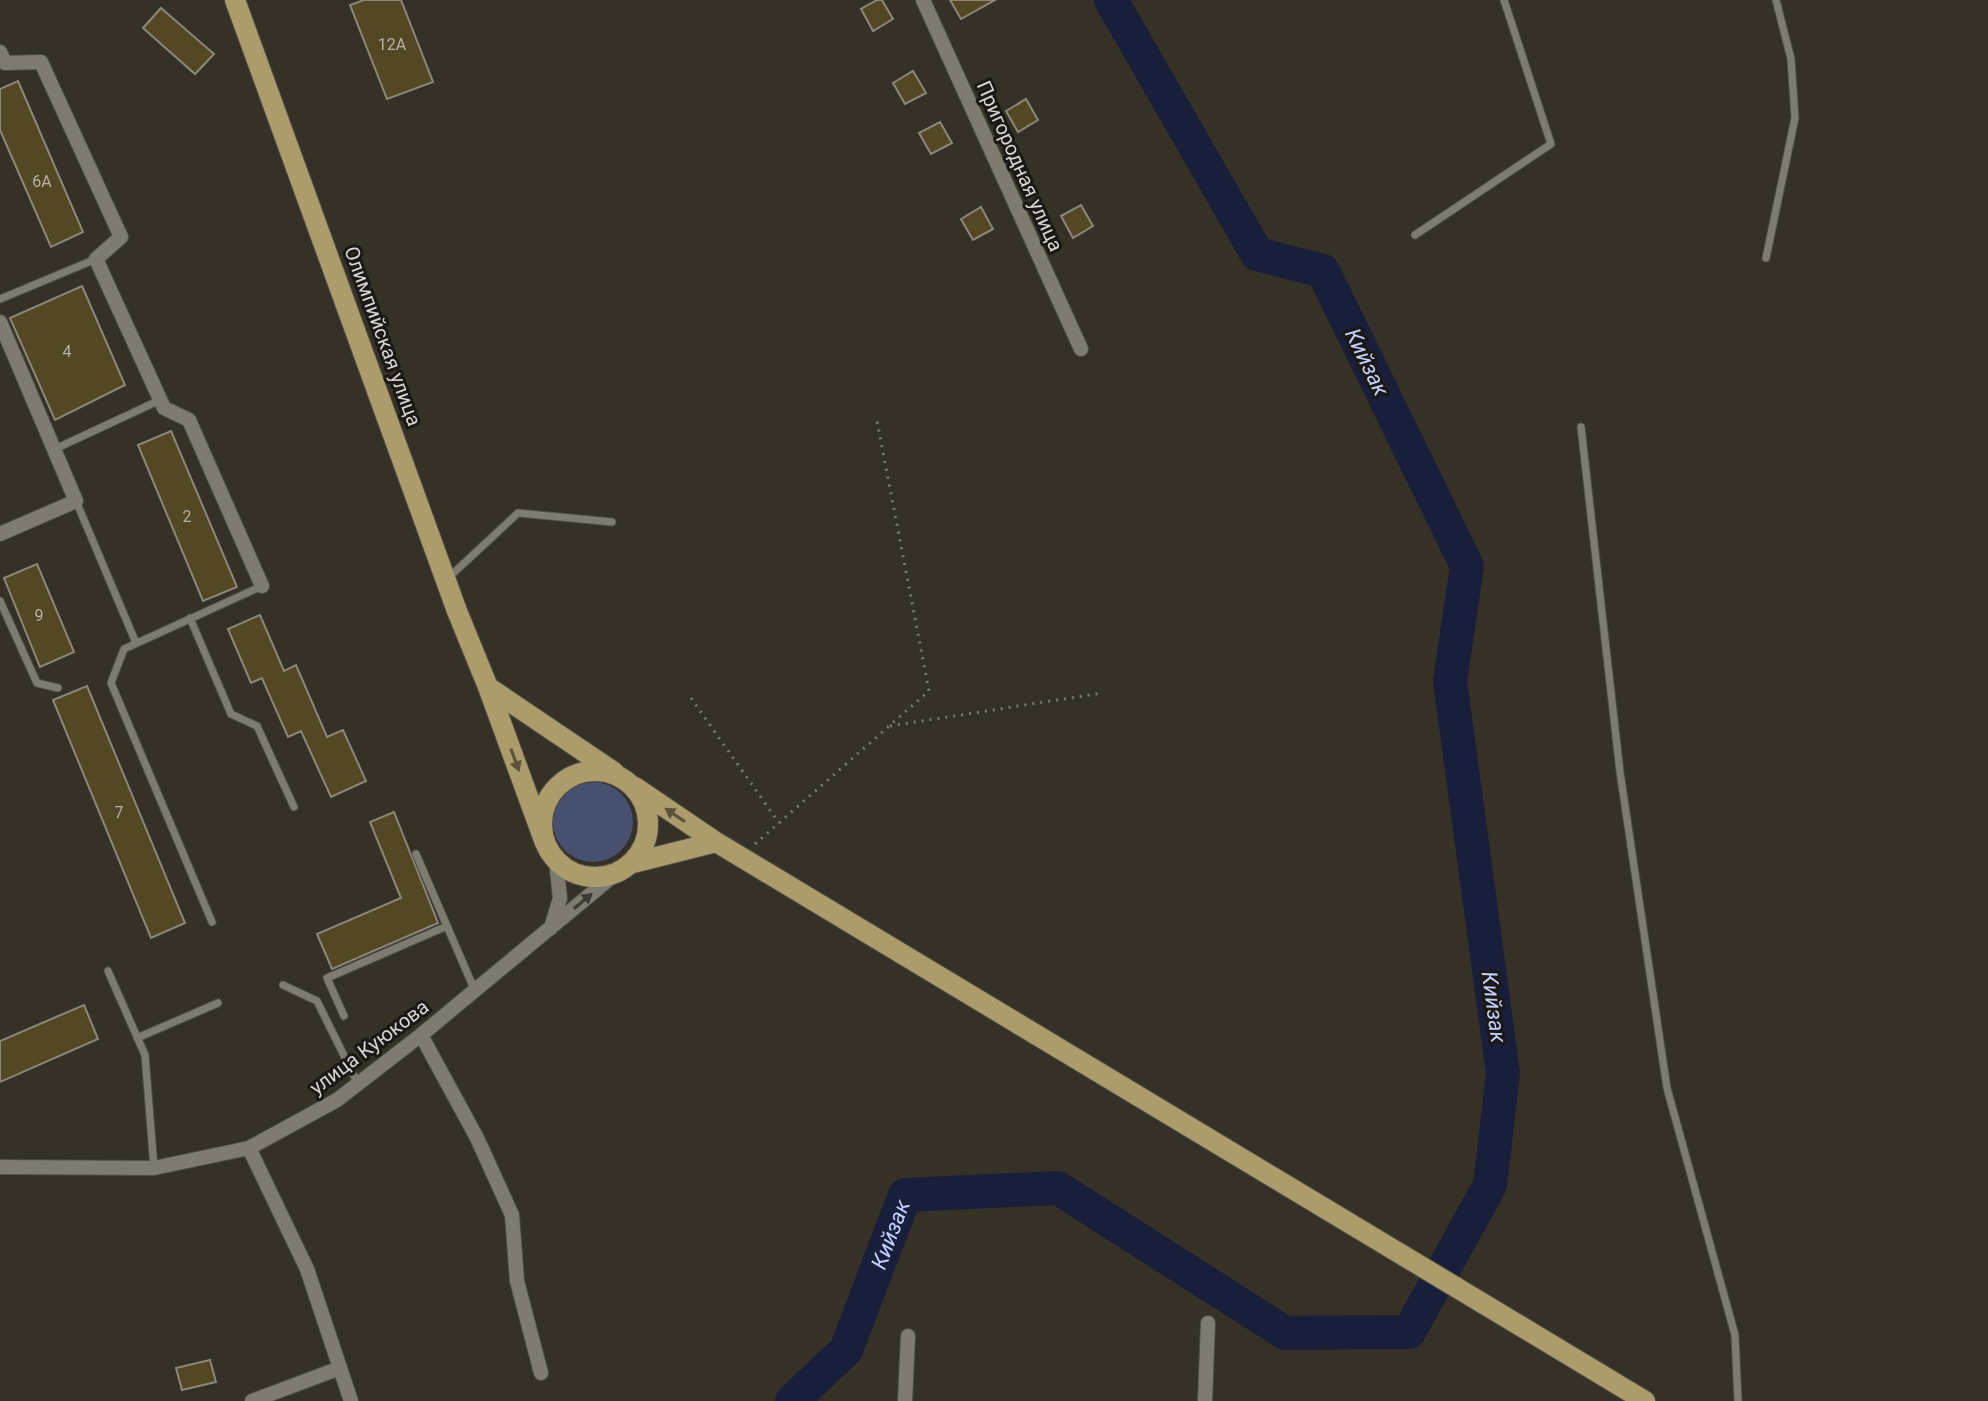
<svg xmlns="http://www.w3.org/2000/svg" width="1988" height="1401" font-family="Roboto,sans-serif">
  <rect width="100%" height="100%" fill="#353127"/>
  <path fill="#47506e" d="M553 822a40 40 0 1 1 80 0a40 40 0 1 1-80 0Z"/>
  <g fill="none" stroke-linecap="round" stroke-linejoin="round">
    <path stroke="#191f3b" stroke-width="34" id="s1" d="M792,1401L846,1350L905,1195L1058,1188L1285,1333L1409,1332L1490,1185L1503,1073L1450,681L1467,566L1323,271L1257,254L1111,0"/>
  </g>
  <path fill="#534724" stroke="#8b877b" stroke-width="2" d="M364,0H401L433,82L387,99L350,5Z
    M877,0H882L893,19L873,31L861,9Z
    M950,0H995L961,19Z
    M161,8L214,54L195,74L143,28Z
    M913,71L926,93L905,104L893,83Z
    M18,81L83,232L51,247L0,130V89Z
    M1026,99L1038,120L1018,132L1006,111Z
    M940,122L952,143L931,154L919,133Z
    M1081,205L1093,226L1073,238L1061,216Z
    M981,207L993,229L973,240L961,219Z
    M82,286L125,385L55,420L10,318Z
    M171,431L237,587L203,601L138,445Z
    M37,564L74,652L40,667L4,578Z
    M260,615L284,671L296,665L327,737L343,730L366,781L331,797L301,731L288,737L262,678L251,683L228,629Z
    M87,686L185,923L151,938L53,700Z
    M394,812L438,923L332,969L317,934L401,898L370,822Z
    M84,1005L98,1039L0,1082V1041Z
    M210,1360L216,1382L182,1390L176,1368Z"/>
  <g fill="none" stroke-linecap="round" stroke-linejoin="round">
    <g stroke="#514e46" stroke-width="9">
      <path id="lane" d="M1415,235L1551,144L1504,0
        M1766,258L1795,118L1791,59L1776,0
        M0,299L96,259
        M1581,427L1620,772L1667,1088L1735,1335L1738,1401
        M55,449L160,400
        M76,501L136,643
        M447,579L518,513L612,522
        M0,601L37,683L58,688
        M190,618L231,714L257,726L294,807
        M416,854L475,991
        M212,922L111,683L124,649L262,586
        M108,971L145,1055L154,1168
        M283,985L317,1001L358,1084
        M344,1016L327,978L447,926
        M137,1038L218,1003"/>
    </g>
    <g stroke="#514e46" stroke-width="16">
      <path id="street" d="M923,0L1081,349
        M0,52L5,63L41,62L121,237L96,259L164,408L189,420L262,586
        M0,322L76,501L0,534
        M551,928L560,898L556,861
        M421,1035L477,1138L512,1215L517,1281L541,1373
        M249,1148L307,1269L351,1401
        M0,1167L154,1168L249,1148L337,1100L421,1035L614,875
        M252,1401L340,1368
        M905,1401L908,1336
        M1205,1401L1208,1323"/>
    </g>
    <g stroke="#514e46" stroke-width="22">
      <path id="primary" d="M235,0L457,611L488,687L545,843
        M488,687L614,772
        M542 824a53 53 0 1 1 106 0a53 53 0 1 1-106 0Z
        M635,787L716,842L1645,1401
        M633,863L716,842"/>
    </g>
    <path stroke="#7c7970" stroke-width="3" stroke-dasharray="2 6" stroke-linecap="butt" d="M691,698L779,823
      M890,726L1102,693
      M755,844L929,691L877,421"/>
    <use href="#lane" stroke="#7f7b70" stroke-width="7"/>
    <use href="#street" stroke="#7f7b70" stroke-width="14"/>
    <use href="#primary" stroke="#ac9b6b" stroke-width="20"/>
  </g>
  <defs><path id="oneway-solid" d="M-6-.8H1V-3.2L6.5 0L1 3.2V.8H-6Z" transform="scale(2)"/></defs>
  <g fill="#5c543c">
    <use href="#oneway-solid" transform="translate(515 760) rotate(70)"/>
    <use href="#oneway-solid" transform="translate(675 815) rotate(-146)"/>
  </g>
  <use fill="#3e3b35" href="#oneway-solid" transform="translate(583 901) rotate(-40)"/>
  <g text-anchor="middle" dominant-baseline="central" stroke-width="6" stroke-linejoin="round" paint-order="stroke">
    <g font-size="16" fill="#b7b2a5">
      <text x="392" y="44">12А</text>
      <text x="42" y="181">6А</text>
      <text x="67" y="351">4</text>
      <text x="187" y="516">2</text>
      <text x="39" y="615">9</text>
      <text x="119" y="812">7</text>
    </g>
    <g font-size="20" fill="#d8d6d0" stroke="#1b1915">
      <text transform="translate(1020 166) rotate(66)">Пригородная улица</text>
      <text transform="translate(383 336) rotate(70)">Олимпийская улица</text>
      <text transform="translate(369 1047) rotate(-37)">улица Куюкова</text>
    </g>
    <g font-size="22" font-style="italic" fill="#c3d0ff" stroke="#1b1915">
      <text transform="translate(1367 362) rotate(64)">Кийзак</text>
      <text transform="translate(1494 1007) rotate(82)">Кийзак</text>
      <text stroke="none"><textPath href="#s1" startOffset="198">Кийзак</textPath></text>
    </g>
  </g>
</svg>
